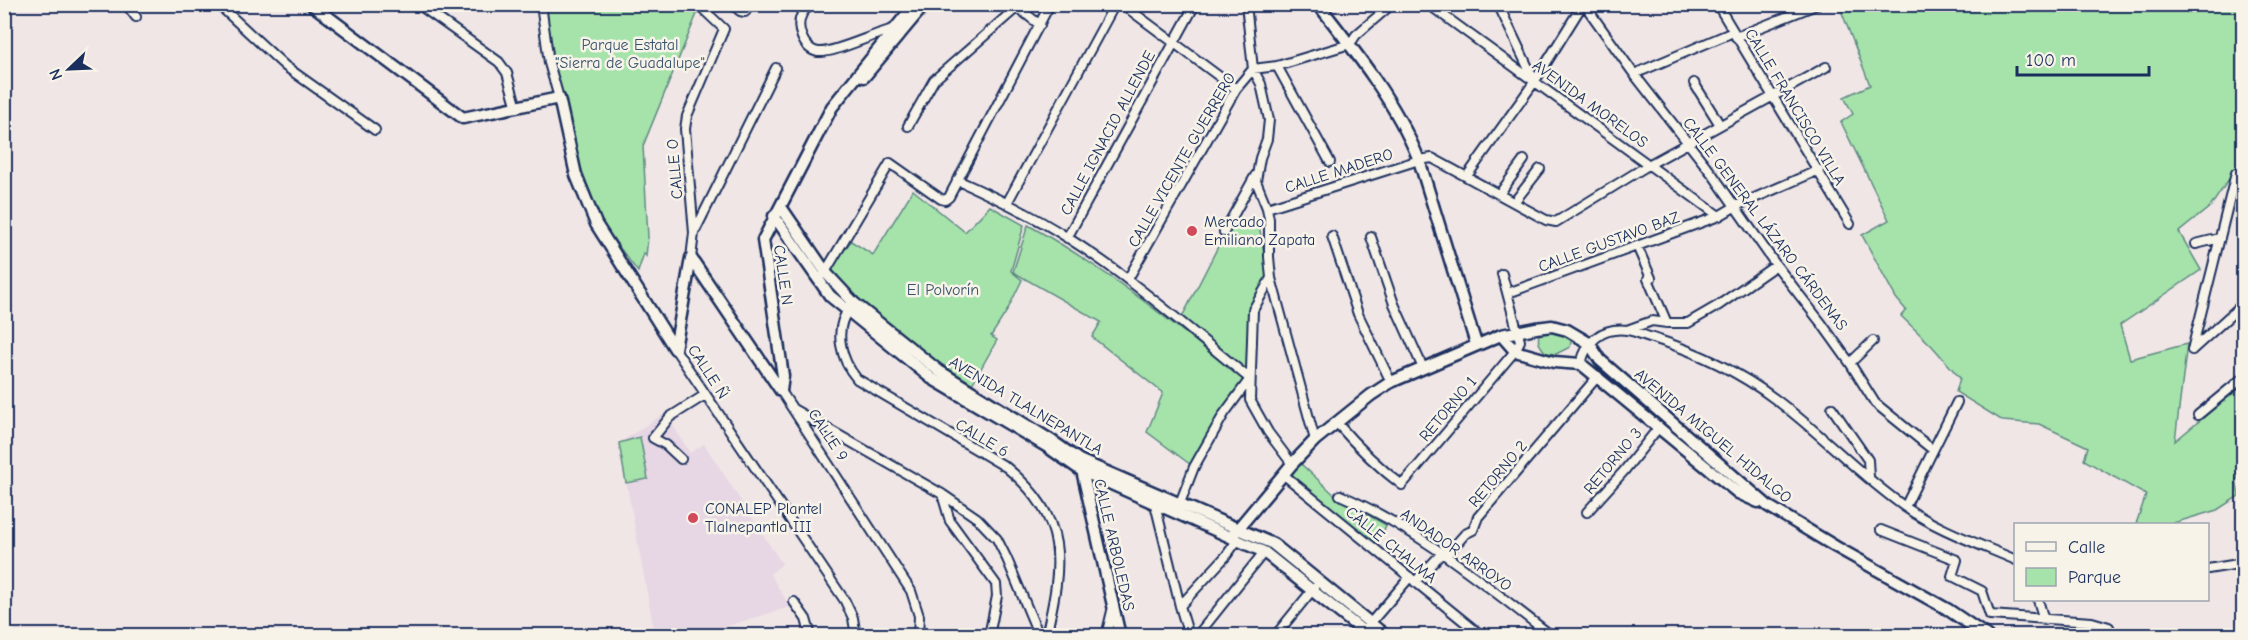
<svg xmlns="http://www.w3.org/2000/svg" width="2248" height="640" font-family="'Comic Neue',sans-serif">
  <rect width="100%" height="100%" fill="#f0e6e6"/>
  <filter id="ink" filterUnits="userSpaceOnUse"><feTurbulence type="fractalNoise" baseFrequency=".0167" numOctaves="2"/><feDisplacementMap in="SourceGraphic" scale="12" xChannelSelector="R" yChannelSelector="G"/><feConvolveMatrix kernelMatrix="1 2 1 2 8 2 1 2 1" color-interpolation-filters="sRGB"/></filter>
  <g filter="url(#ink)">
    <path fill="#e7d6e3" d="M665,413L690,453L704,444L782,564L770,574L790,607L697,635H655L619,443Z"/>
    <path fill="#a5e3aa" stroke="#608984" stroke-width="1.5" d="M701,4L643,146L648,237L646,256L644,253L638,272L602,224L566,128L545,5Z
      M1839,5H2243V158L2211,206L2179,232L2201,270L2120,325L2130,359L2187,344L2175,441L2243,385V476L2236,479L2239,496L2217,510L2170,524H2136L2146,495L2084,460L2088,447L2039,424L2003,421L1956,392L1960,378L1932,346L1901,316L1906,310L1896,298L1862,235L1889,220L1841,122L1853,114L1844,97L1870,85Z
      M913,190L965,232L990,206L1024,225L1011,271L1022,280L1007,311L991,336L997,340L971,386L883,324L827,274L851,241L873,255Z
      M1258,219L1268,276L1250,311L1247,373L1181,319L1226,231Z
      M1028,225C1106,268 1176,325 1245,381L1191,465L1147,432L1163,393L1092,337L1101,322L1013,272Z
      M1562,330L1572,338L1570,347L1556,354L1546,353C1540,346 1536,341 1540,332Z
      M640,437L648,479L626,483L619,443Z
      M1301,464L1339,499L1386,525L1382,535L1372,547L1289,474Z"/>
    <g fill="none" stroke-linecap="round" stroke-linejoin="round">
      <g stroke="#1b2f5e" stroke-width="12">
        <path id="street" d="M126,4L136,17
          M218,4L285,66L375,130
          M418,4L499,62L507,73L517,108
          M541,4L549,63L559,98
          M732,4L740,11L745,12L751,4
          M812,4C809,7 804,10 802,14C795,27 803,49 818,52C833,54 875,33 894,29
          M1122,4L1236,89
          M1246,4L1253,69L1261,84L1269,120L1267,139L1260,158L1256,181L1267,208L1269,219V257L1271,278L1315,440
          M1428,4L1719,216
          M1498,4L1534,80
          M1584,4L1634,74L1713,175L1776,265L1822,324L1850,363L1875,403L1933,450
          M1717,4L1850,224
          M1736,37L1816,5
          M1277,66L1330,162
          M1634,74L1733,32
          M1694,83L1720,125
          M908,126L934,80L1014,10H1021L1040,25
          M1467,176L1535,81L1583,4
          M957,180C995,197 1033,215 1068,238C1133,279 1191,331 1250,379
          M1500,193L1524,160
          M1515,201L1540,169
          M1007,203L1115,4
          M1267,208L1419,160L1432,158L1546,220L1556,222L1650,164L1826,67
          M1224,232L1255,176
          M694,233L685,129L687,116L724,29L704,10
          M1332,236L1358,314L1391,382
          M1371,237L1394,304L1423,368
          M1067,238L1192,10
          M2196,244L2220,238
          M1637,246L1651,278L1648,279L1667,323
          M691,258L694,233L776,68
          M824,274L890,163L941,199L945,200L949,197L1050,4
          M1271,278L1253,310L1250,400L1268,432L1292,464
          M1128,279L1236,89L1253,69L1277,66L1350,44L1356,35L1392,4
          M1508,293L1719,216L1736,206L1819,170
          M849,309C833,330 841,360 857,379L1006,467C1069,519 1063,563 1046,636
          M1627,330L1652,321L1667,323H1688L1719,305L1776,265
          M675,349L845,601L853,618L856,636
          M2192,350L2236,173
          M2192,350L2244,303
          M1850,363L1873,341
          M1581,364C1586,341 1602,327 1627,330C1635,331 1645,336 1653,338C1697,352 1738,371 1775,399C1820,432 1859,475 1905,507C1938,530 1979,544 2016,560
          M781,391L911,591L919,616L918,636
          M1832,408L1868,460L1869,477
          M793,409L942,494L977,518L997,539L1007,559L1039,636
          M2198,415L2244,377
          M1336,422C1356,445 1378,467 1402,485L1515,351L1520,341L1502,274
          M681,459L666,445L653,438L670,417L705,395
          M1284,475L1482,636
          M942,494L950,521L996,584L997,596L989,636
          M1340,495C1419,529 1484,584 1552,636
          M1180,503L1194,467L1224,414L1249,380
          M1155,504L1180,606L1189,636
          M1905,507L1957,402
          M1587,512L1624,471L1659,427
          M1881,530L1957,560L1952,576L1982,591L1990,615L2092,622L2109,627L2112,636
          M2208,569L2244,563
          M1415,582L1442,553L1450,551L1465,534L1473,530L1478,517L1598,376
          M2038,600L2044,620
          M794,602L806,619L811,636
          M1180,606L1226,556L1236,542L1231,538
          M1367,627L1410,577
          M1106,636L1112,611
          M1197,636L1264,552
          M1275,636L1314,588"/>
      </g>
      <g stroke="#1b2f5e" stroke-width="15">
        <path id="secondary" d="M311,4L463,118L559,98L576,175L596,224L675,349
          M1318,4C1356,52 1396,103 1419,160L1476,344
          M864,77L925,4
          M781,207L827,274L854,303L939,371L1052,441L1079,460L1273,544L1386,636
          M774,216L830,296L931,378L1046,446L1082,471L1264,552L1369,636
          M691,258L781,391
          M1501,335L1515,351L1554,362L1581,364L1738,493L1758,502
          M675,349L691,258
          M781,391L783,376L763,240L832,107L915,4
          M1081,466L1120,636
          M1231,537L1292,464L1315,440L1371,395L1391,382L1501,335L1536,328L1552,326L1567,330L1589,343L1600,360L1768,506L1836,547L1947,609L1987,636"/>
      </g>
      <use href="#street" stroke="#f7f3e8" stroke-width="8"/>
      <use href="#secondary" stroke="#f7f3e8" stroke-width="10"/>
    </g>
  </g>
  <g fill="#d1495b" stroke="#f7f3e8" stroke-width="2">
    <circle cx="1192" cy="231" r="6"/>
    <circle cx="693" cy="518" r="6"/>
  </g>
  <g text-anchor="middle" dominant-baseline="central" stroke-width="5" stroke-linejoin="round" paint-order="stroke">
    <g font-size="16" fill="#37536d" stroke="#f7f3e8">
      <text x="630" y="45">Parque Estatal<tspan x="630" dy="18">"Sierra de Guadalupe"</tspan></text>
      <text x="943" y="290">El Polvorín</text>
    </g>
    <g font-size="16" fill="#1b2f5e" stroke="#f7f3e8">
      <text transform="translate(1590 104) rotate(36)">AVENIDA MORELOS</text>
      <text transform="translate(1795 107) rotate(59)">CALLE FRANCISCO VILLA</text>
      <text transform="translate(1108 133) rotate(-62)">CALLE IGNACIO ALLENDE</text>
      <text transform="translate(1182 160) rotate(-60)">CALLE VICENTE GUERRERO</text>
      <text transform="translate(675 169) rotate(-95)">CALLE O</text>
      <text transform="translate(1339 171) rotate(-18)">CALLE MADERO</text>
      <text transform="translate(1765 224) rotate(53)">CALLE GENERAL LÁZARO CÁRDENAS</text>
      <text transform="translate(1609 242) rotate(-20)">CALLE GUSTAVO BAZ</text>
      <text transform="translate(783 275) rotate(82)">CALLE N</text>
      <text transform="translate(708 372) rotate(57)">CALLE Ñ</text>
      <text transform="translate(1026 406) rotate(31)">AVENIDA TLALNEPANTLA</text>
      <text transform="translate(1448 409) rotate(-50)">RETORNO 1</text>
      <text transform="translate(828 435) rotate(57)">CALLE 9</text>
      <text transform="translate(1713 436) rotate(40)">AVENIDA MIGUEL HIDALGO</text>
      <text transform="translate(982 438) rotate(31)">CALLE 6</text>
      <text transform="translate(1613 461) rotate(-50)">RETORNO 3</text>
      <text transform="translate(1498 474) rotate(-50)">RETORNO 2</text>
      <text transform="translate(1114 545) rotate(77)">CALLE ARBOLEDAS</text>
      <text transform="translate(1391 545) rotate(39)">CALLE CHALMA</text>
      <text transform="translate(1456 550) rotate(35)">ANDADOR ARROYO</text>
    </g>
    <g font-size="16" fill="#1b2f5e" stroke="#f7f3e8" text-anchor="start">
      <text x="1204" y="222">Mercado<tspan x="1204" dy="18">Emiliano Zapata</tspan></text>
      <text x="705" y="509">CONALEP Plantel<tspan x="705" dy="18">Tlalnepantla III</tspan></text>
    </g>
  </g>
  <rect width="2248" height="640" fill="none" stroke="#f7f3e8" stroke-width="24"/>
  <rect x="12" y="12" width="2224" height="616" fill="none" stroke="#1b2f5e" stroke-width="2" filter="url(#ink)"/>
  <rect x="2014" y="523" width="195" height="78" fill="#f7f3e8" stroke="#9fa5b1" stroke-width="1.5"/>
  <rect x="2026" y="542" width="30" height="9" fill="#f7f3e8" stroke="#9fa5b1" stroke-width="1.5"/>
  <text x="2068" y="553" font-size="18" fill="#1b2f5e">Calle</text>
  <rect x="2026" y="568" width="30" height="18" fill="#a5e3aa" stroke="#9fa5b1" stroke-width="1.5"/>
  <text x="2068" y="583" font-size="18" fill="#1b2f5e">Parque</text>
  <g transform="translate(69 69) rotate(247)" stroke="#f7f3e8" stroke-width="4.5" paint-order="stroke">
  <path d="M0-4.5L10 22L0 15L-10 22Z" fill="#1b2f5e"/>
  <text y="-9" font-size="16" font-weight="bold" text-anchor="middle" fill="#1b2f5e">N</text>
  </g>
  <path d="M2017 66v9h132v-9" fill="none" stroke="#1b2f5e" stroke-width="3"/>
  <text x="2026" y="66" font-size="18" fill="#1b2f5e" stroke="#f7f3e8" stroke-width="4.5" paint-order="stroke">100 m</text>
</svg>
